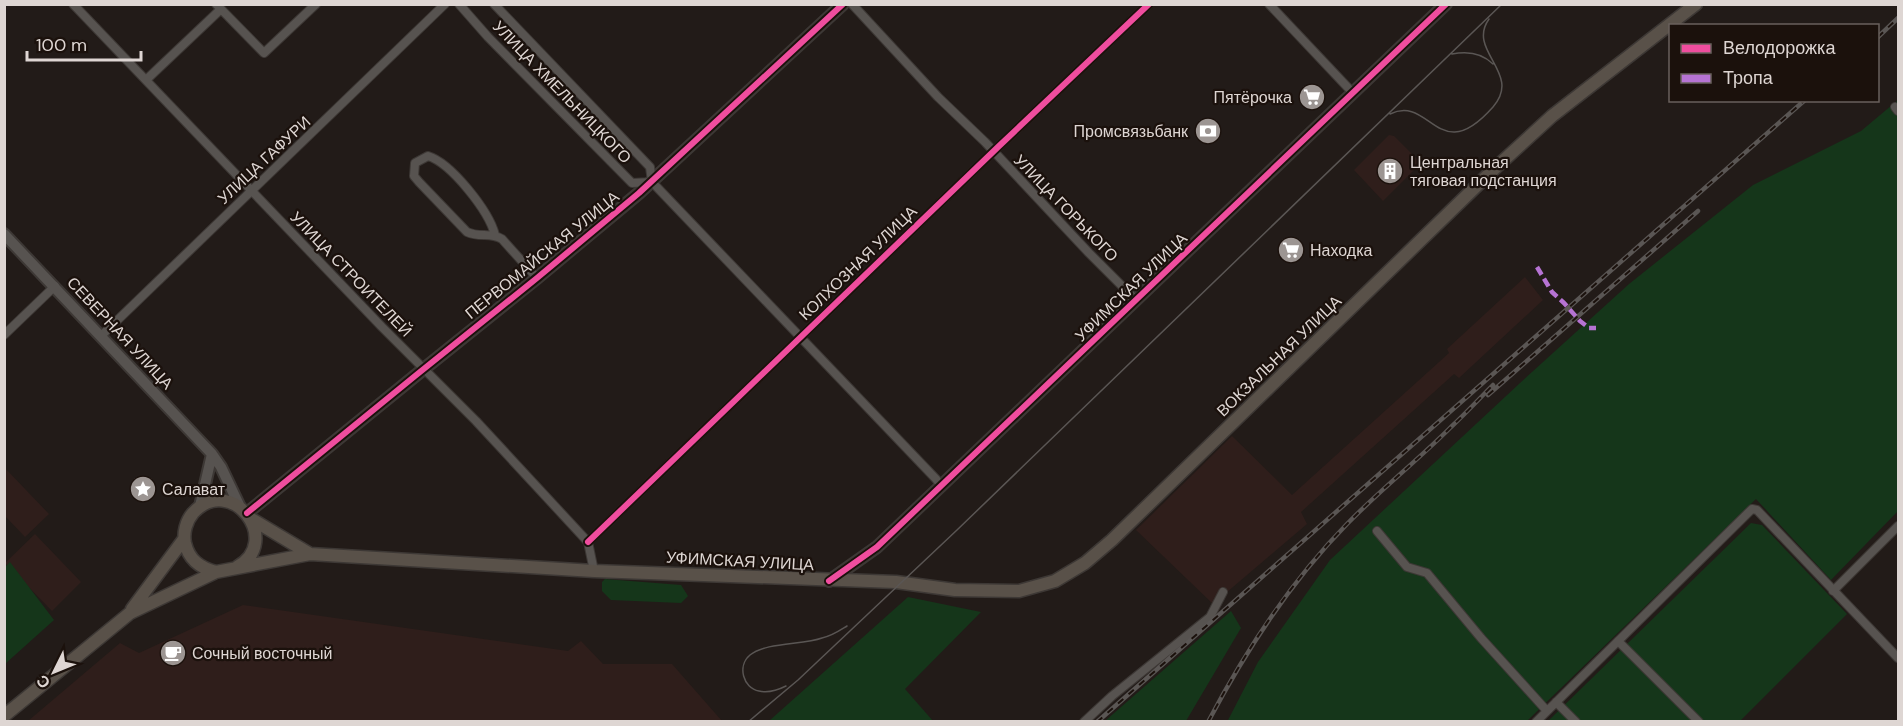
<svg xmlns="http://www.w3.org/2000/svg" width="1903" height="726" font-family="'DM Sans',sans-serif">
  <rect width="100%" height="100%" fill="#221b18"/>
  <path fill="#2f1e1b" d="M1389,135L1394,136L1421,163L1383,201L1354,170Z
    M1525,277L1543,300L1459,378L1454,374L1301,512L1307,524L1213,604L1136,530L1232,436L1292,495L1449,353L1447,349Z
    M4,467L49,514L25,537L5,516Z
    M35,534L81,582L52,611L5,563Z
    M243,605L568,651L581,641L603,664H672L722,721H28L120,643L139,653Z"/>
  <path fill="#15361a" d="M1898,100V511L1831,580L1756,499L1527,721L1227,722L1258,662L1330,560L1520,383L1629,284L1753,185L1861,131Z
    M1751,523L1762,525L1847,614L1740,721L1547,722Z
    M10,562L54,620L5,664V567Z
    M605,579L681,585L688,596L681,603L611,600L602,591V582Z
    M908,597L981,612L905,689L933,721H769Z
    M1231,611L1241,628L1186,721H1105Z"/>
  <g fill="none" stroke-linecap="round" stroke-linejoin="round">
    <g stroke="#3d3835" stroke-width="10">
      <path id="street" d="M73,4L382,327L476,421L588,542L594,571
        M216,4L264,53L316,4
        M459,4L488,37L632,183L652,182
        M494,4L650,167L652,182L936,479L941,486
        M852,4L938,97L985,142L1089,253L1136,300
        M1269,4L1353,93
        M146,80L221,9
        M1895,107L1898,111
        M495,235C489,211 451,163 428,156L415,163L414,176L419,182L467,232C480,238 490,232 502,239L537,278
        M4,335L55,286
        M101,336L445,4
        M1377,531L1407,567L1427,573L1481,638L1547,711
        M588,542L998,147L1149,4
        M1833,591L1898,526
        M1618,641L1699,722
        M1556,702L1576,722
        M1084,722L1112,696L1210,617L1223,592
        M1536,722L1752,509L1757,510L1898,658"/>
    </g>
    <g stroke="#3d3835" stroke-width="14">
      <path id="secondary" d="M4,234L212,454L221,467L240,507
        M200,506L212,454
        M247,513L415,376L537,278L639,193L843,4
        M829,581L877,547L1446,4"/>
    </g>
    <g stroke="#3d3835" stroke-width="15">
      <path id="primary" d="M250,518L310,554
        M216,572C200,568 189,560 185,543C183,533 186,521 193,513C231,472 284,541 237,567
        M132,609L184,539
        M4,716L130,613L216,572L310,554L594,571L896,582L955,590L1019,591L1055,581L1085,563L1112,540L1493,170L1552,116L1696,4"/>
    </g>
    <use href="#street" stroke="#575350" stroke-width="8"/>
    <use href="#secondary" stroke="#575350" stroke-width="10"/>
    <use href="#primary" stroke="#595149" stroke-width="12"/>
    <path stroke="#5a5654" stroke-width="1.5" d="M1452,54C1467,51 1481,52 1493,64
      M1390,114C1431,94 1438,169 1493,107C1523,73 1466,51 1489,19
      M786,686C778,690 768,693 759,691C743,688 737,666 750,655C766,642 803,645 822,638C832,636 839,631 847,626
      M748,722L798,680L957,530L1502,4"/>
    <g stroke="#5a5654" stroke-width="4.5">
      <path id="rail" d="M1878,37L1898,18
        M1488,395L1698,211
        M1097,722L1805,100
        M1208,722C1246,650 1290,582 1347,524C1380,490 1417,461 1451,427C1465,414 1479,399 1493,385"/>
    </g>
    <use href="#rail" stroke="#1b110c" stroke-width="2" stroke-dasharray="7" stroke-linecap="butt"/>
    <path stroke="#b673d3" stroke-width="4.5" stroke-dasharray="9 4.5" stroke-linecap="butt" d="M1537,267L1552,292L1564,303L1580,321L1589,328H1596"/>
    <g stroke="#1b110c" stroke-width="10">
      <path id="cycleway" d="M247,513L415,376L537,278L639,193L843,4
        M588,542L998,147L1149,4
        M829,581L877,547L1446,4"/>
    </g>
    <use href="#cycleway" stroke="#ef4d9e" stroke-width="6"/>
  </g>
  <defs>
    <g id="supermarket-disc" transform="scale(1.35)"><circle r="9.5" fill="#9c9592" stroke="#1b110c"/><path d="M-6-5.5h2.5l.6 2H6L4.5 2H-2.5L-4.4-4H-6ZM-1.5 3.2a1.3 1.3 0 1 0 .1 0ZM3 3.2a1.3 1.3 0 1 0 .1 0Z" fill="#fff"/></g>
    <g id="bank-disc" transform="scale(1.35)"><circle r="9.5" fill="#9c9592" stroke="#1b110c"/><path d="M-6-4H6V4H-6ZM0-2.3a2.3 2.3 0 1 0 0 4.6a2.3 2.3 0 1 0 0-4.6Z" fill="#fff"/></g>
    <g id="building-disc" transform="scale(1.35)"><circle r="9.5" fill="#9c9592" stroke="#1b110c"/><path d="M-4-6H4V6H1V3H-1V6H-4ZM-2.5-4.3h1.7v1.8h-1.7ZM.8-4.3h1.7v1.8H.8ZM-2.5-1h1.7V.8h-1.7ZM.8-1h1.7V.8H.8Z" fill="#fff"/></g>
    <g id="sight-disc" transform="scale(1.35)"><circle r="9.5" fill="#9c9592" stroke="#1b110c"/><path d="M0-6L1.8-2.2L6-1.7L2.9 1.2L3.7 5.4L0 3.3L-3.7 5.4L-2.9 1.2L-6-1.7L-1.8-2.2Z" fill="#fff"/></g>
    <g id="cafe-disc" transform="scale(1.35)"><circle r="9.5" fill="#9c9592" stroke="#1b110c"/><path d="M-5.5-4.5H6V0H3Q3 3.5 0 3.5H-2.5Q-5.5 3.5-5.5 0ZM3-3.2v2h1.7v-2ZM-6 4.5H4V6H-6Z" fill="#fff"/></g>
  </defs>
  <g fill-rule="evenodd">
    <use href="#supermarket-disc" x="1312" y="97"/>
    <use href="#bank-disc" x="1208" y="131"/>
    <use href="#building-disc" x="1390" y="171"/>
    <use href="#supermarket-disc" x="1291" y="250"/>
    <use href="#sight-disc" x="143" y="489"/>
    <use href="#cafe-disc" x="173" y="653"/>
  </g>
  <g text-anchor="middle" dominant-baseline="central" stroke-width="4.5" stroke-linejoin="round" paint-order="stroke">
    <g font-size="16" fill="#ded6d3" stroke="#1b110c">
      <text transform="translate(562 92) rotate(46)">УЛИЦА ХМЕЛЬНИЦКОГО</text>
      <text transform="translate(264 160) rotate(-43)">УЛИЦА ГАФУРИ</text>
      <text transform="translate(1066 208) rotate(46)">УЛИЦА ГОРЬКОГО</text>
      <text transform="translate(542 255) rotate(-39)">ПЕРВОМАЙСКАЯ УЛИЦА</text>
      <text transform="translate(858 263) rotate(-44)">КОЛХОЗНАЯ УЛИЦА</text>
      <text transform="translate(351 274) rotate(46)">УЛИЦА СТРОИТЕЛЕЙ</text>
      <text transform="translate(1131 287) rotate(-44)">УФИМСКАЯ УЛИЦА</text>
      <text transform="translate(120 333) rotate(47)">СЕВЕРНАЯ УЛИЦА</text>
      <text transform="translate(1279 356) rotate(-44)">ВОКЗАЛЬНАЯ УЛИЦА</text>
      <text transform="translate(740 561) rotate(3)">УФИМСКАЯ УЛИЦА</text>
    </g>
    <g font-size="16" fill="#ded6d3" stroke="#1b110c" text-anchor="start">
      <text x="1292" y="97" text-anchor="end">Пятёрочка</text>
      <text x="1188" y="131" text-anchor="end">Промсвязьбанк</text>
      <text x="1410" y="162">Центральная<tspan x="1410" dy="18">тяговая подстанция</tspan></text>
      <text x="1310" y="250">Находка</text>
      <text x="162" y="489">Салават</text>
      <text x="192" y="653">Сочный восточный</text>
    </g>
  </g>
  <rect width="1903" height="726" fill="none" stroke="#ded6d3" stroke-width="12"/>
  <rect x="1669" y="24" width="210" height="78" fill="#1b110c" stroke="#69605c" stroke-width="1.5"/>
  <rect x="1681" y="44" width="30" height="9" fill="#ef4d9e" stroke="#69605c" stroke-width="1.5"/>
  <text x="1723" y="54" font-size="18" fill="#ded6d3">Велодорожка</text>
  <rect x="1681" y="74" width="30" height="9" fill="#b673d3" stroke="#69605c" stroke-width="1.5"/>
  <text x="1723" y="84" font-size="18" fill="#ded6d3">Тропа</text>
  <g transform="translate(54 672) rotate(227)" stroke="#1b110c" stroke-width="4.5" paint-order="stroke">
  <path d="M0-4.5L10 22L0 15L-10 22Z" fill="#ded6d3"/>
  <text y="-9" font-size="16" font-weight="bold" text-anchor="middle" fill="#ded6d3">С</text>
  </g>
  <path d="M27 51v9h114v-9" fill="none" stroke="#ded6d3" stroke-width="3"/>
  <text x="36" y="51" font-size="18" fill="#ded6d3" stroke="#1b110c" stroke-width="4.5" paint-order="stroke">100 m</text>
</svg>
